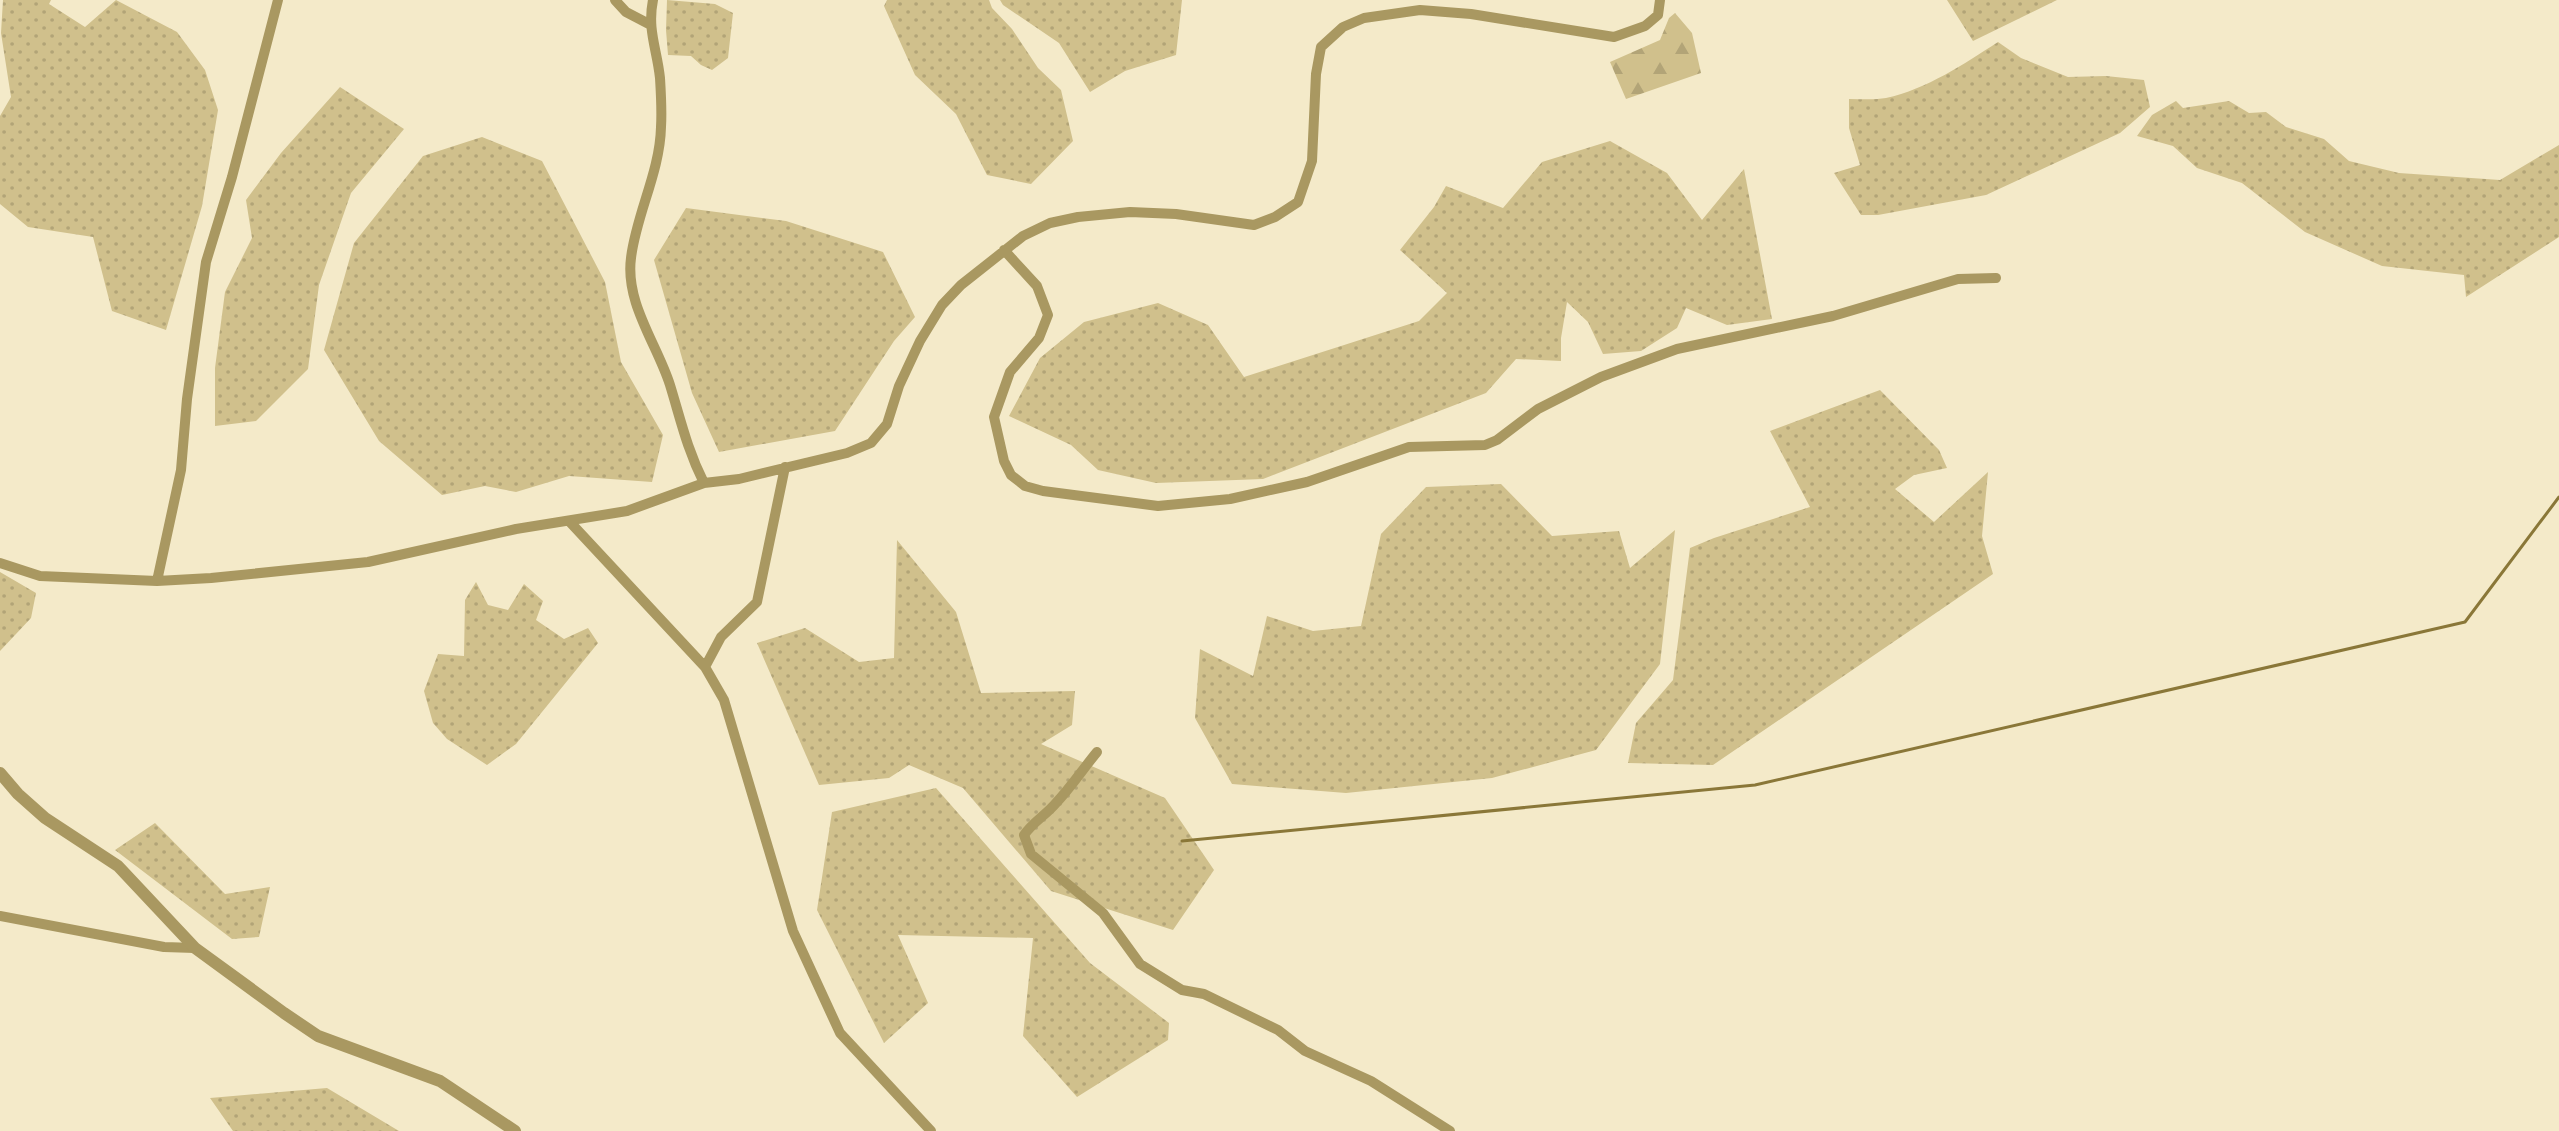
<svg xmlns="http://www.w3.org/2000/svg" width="2559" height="1131" font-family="'Public Sans',sans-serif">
  <defs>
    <pattern id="grass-dots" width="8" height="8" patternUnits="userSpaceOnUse" patternTransform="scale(2)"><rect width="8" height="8" fill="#d0c08c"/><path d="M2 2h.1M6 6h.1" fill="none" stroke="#b2a477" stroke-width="1.8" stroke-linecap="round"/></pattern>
    <pattern id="forest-firs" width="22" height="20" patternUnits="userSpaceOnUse" patternTransform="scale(2)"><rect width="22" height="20" fill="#d0c08c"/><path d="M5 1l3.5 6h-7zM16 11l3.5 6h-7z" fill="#b2a477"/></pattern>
  </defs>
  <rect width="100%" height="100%" fill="#f4eac9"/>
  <path fill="url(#grass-dots)" d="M3,0H51L49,4L85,27L116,0L177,32L205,70L218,110L202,206L166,330L112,311L93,237L28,227L0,204V116L11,97L1,33Z
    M667,0L715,4L733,13L728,58L712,70L701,65L691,56L668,55L666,30Z
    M887,0H989L992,8L1012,29L1038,68L1061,90L1073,141L1031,184L987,175L956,114L915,75L884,6Z
    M1000,0H1182L1176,55L1125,71L1090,92L1059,43L1003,5Z
    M1947,0H2057L1973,41Z
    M1998,42L2021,58L2068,77L2106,76L2144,80L2150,107L2120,133L1986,195L1878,215H1861L1834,173L1860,165L1849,128V99C1861,99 1875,100 1886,98C1927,89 1964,64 1998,42Z
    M340,87L404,129L351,193L319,285L308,369L256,421L215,426V368L225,292L252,238L246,200L281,153Z
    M2176,101L2183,108L2229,101L2249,113L2266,112L2286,127L2324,139L2349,161L2399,173L2500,180L2559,145V237L2466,297L2464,275L2382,266L2305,232L2242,183L2197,168L2173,146L2137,136L2152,115Z
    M482,137L542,161L605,282L621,362L663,435L652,482L569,476L516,492L485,486L442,495L379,441L324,350L354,243L423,156Z
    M1610,141L1667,173L1702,220L1744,169L1772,319L1727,325L1686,308L1677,328L1641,351L1603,354L1588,322L1567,302L1561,338V361L1516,359L1486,393L1263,479L1156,483L1098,470L1071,445L1009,416L1040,358L1084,322L1158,303L1208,325L1244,377L1419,321L1447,293L1400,250L1434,207L1446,186L1503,208L1542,162Z
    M686,208L786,221L883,252L915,317L894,341L835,431L719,452L692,393L654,260Z
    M1880,390L1939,450L1947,468L1914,475L1895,489L1934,522L1988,472L1982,536L1993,574L1713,765L1628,763L1636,723L1673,680L1690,548L1714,538L1810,507L1770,431Z
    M1501,484L1552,536L1619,531L1630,568L1675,530L1660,664L1596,750L1492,778L1346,793L1232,784L1195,718L1200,649L1253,676L1267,616L1313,631L1361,626L1381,534L1426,487Z
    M897,540L956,612L981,693L1075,691L1072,725L1041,744L1165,798L1214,870L1173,930L1051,891L963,788L909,765L889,778L819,785L757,643L805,628L859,662L894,658Z
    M0,572L36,593L31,618L0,651Z
    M476,582L488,605L508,610L524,584L543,601L536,620L564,639L588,628L598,643L516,744L487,765L447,739L433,723L424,691L438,654L464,656L465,600Z
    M936,788L1090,963L1169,1023L1168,1040L1077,1097L1023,1036L1033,938L898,935L928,1003L884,1043L817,910L832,812Z
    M155,823L225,894L270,887L259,937L232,939L115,850Z
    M327,1088L399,1131H233L210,1098Z"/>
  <path fill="url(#forest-firs)" d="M1675,13L1692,33L1701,73L1626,99L1610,62L1660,40L1669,18Z"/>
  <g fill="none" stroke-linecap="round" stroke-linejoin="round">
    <path stroke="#8a7738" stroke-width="3" d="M1182,841L1755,785L2465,622L2559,497"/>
    <path stroke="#a99861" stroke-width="10" d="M615,0L626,12L649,24
      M653,0C647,30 657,49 660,78C661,94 662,111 661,127C660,172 636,215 631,258C625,303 657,344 670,385C681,421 687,449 704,483
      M1004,250L1037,286L1048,315L1039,338L1010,372L994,417L1004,461L1011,475L1025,486L1043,491L1158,506L1230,499L1307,482L1409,447L1485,445L1497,440L1538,409L1601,377L1677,349L1833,316L1958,279L1996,278
      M569,521L705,667L724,700L793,931L840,1033L931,1131
      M0,563L40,576L157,581L211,578L368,562L516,529L627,511L704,483L739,479L847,453L871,443L887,424L899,386L920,341L942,305L961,285L1023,236L1050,223L1078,217L1130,212L1176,214L1254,225L1275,217L1298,202L1312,161L1316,74L1321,47L1343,27L1364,18L1420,10L1471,14L1614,37L1645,26L1658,15L1660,0
      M157,581L181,470L187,399L206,262L232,177L278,0
      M705,667L721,637L757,602L785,467
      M1097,752C1083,769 1071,787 1056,803C1046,815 1033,822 1024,835L1031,854L1103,913L1140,964L1182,990L1204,994L1278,1030L1305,1051L1371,1081L1450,1131
      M0,916L164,947L195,948"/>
    <path stroke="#a99861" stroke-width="12" d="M0,773L18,794L45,818L118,866L195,948L284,1013L318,1036L440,1081L515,1131"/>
  </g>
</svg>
